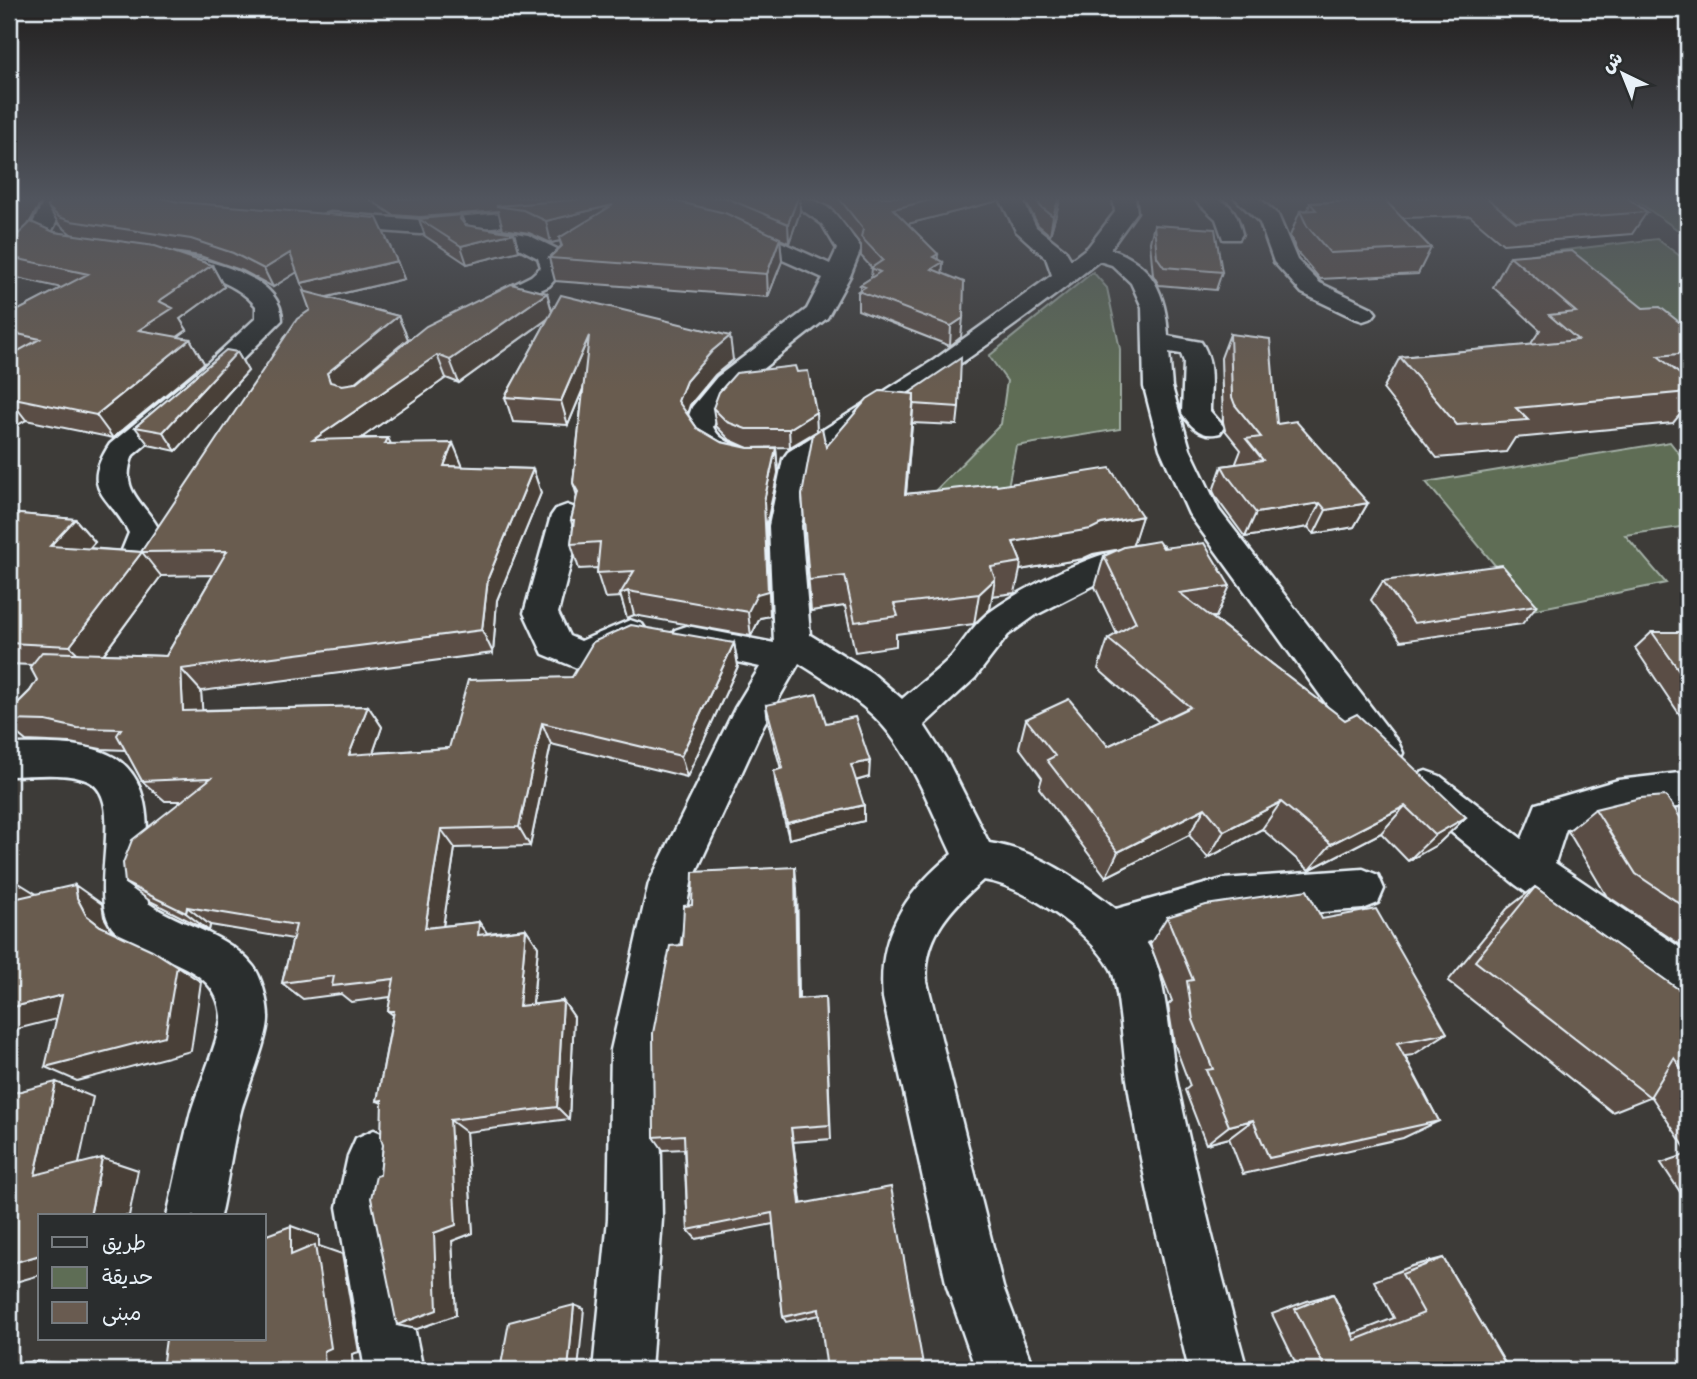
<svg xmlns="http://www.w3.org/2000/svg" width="1697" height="1379" font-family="Dekko,'Playpen Sans Arabic',sans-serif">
  <rect width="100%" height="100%" fill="#3d3b38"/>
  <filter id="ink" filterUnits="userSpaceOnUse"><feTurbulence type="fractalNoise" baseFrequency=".0143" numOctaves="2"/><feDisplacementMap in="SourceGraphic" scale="14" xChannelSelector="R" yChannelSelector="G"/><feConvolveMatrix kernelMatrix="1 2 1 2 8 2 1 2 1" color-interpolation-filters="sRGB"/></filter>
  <g filter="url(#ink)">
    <path fill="#5e6d55" stroke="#a3afa6" stroke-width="2" d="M1631,197H1688V237Z
      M1657,239L1688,262V370L1533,254Z
      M1093,272L1107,288L1120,349V429L1016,446L1006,497L930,496L1001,424L1007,381L989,356Z
      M1670,442L1688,465V526L1625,535L1666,583L1532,610L1426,482Z"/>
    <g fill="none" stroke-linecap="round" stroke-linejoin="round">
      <g stroke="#e8f1f8" stroke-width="5">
        <path id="minor" d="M46,197H68C54,226 44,259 9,267V251L26,237Z
          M784,197C829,197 838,214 861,249L850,276L827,318L737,389L719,409L713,427C722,446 743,443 753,458L748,465C720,472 696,452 685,427L692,407L717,377L807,309L823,278L729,236L726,231L729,226H745L830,264L837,249L822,224Z
          M999,197H1021L1036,227L1065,250L1071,260L1088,247L1115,212L1113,197H1135L1137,212L1110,249C1153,263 1166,294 1168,336L1201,342C1215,362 1210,388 1210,411L1224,427L1220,433C1202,438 1192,428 1182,413L1184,362L1181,354L1169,352L1172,387L1190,449L1219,510L1398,742L1403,753L1398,764L1384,769L1370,764L1189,514L1160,449L1144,387L1142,307L1131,283L1112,265L1099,261C1007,334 911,399 812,463L801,526L810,635L872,673L902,699C918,685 936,672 951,657C962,644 972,627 985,616C1018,589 1122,535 1163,547L1167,555L1163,563L1114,575L1036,615L1008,635L975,678L924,725L948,762L989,843C1037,850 1079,880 1116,909L1223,879L1363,869L1378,875L1384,889L1378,903L1363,909L1223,919L1146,942C1166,968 1170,1048 1177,1083C1197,1179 1221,1275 1247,1370H1189C1166,1274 1142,1177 1127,1079C1124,1057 1119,983 1111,969C1090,932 1025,886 983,880C951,908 923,937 927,982L1003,1287L1034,1370H976L947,1287L883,998C877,935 905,893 952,854C933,814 916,768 889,733C866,703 830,683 799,663L764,724L691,883L659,1050L662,1219L651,1370H593L608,1219L611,1050L649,883L735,708L760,667L675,648L669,639L675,630L687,626L774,643L769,526L783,459L788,452L934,360L1052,275L1046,258L1016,231Z
          M1192,197C1224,197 1235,202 1242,234L1239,239H1223L1216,219Z
          M1234,197H1258L1278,215L1297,260L1320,283L1372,308L1376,313L1372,318L1363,321L1354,318L1302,293L1274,262L1260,223Z
          M549,209L557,211L560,216L557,221L481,228L528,235L557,249L565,268L549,286L484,316L475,314L472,309L475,304L531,276L541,267L538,258L515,246L471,240L468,235L476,229L420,234L331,227L323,225L320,220L323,215L331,213L420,220Z
          M167,252C202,260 282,273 282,320L221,381L133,455C118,493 145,501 161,533L146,568L134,571L122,568L118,560L129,533C111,495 78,492 110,444L201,369L256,318V306C233,278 191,272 159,264L155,259L159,254Z
          M567,505L578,509L583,516L558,613L569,636L581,641L630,620L642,624L648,633L642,642L582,670L543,654L524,613L551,516L556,509Z
          M9,744C82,743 147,739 147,833C147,857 143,880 148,903C182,927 226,932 253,966C262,977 268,1003 268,1017C269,1036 247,1089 241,1111C232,1145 228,1181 220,1216H167C175,1182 182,1146 191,1112C197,1091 222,1033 221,1016C217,960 147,963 115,931C82,897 133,793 83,779C60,772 33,776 9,776Z
          M1426,771L1440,776L1522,839L1536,804L1618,780L1688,772V806L1635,811L1566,829L1555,863L1688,953V1001L1672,995L1516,885L1412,800L1406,788L1412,776Z
          M374,1130L392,1138L400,1156L389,1207L423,1370H365L337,1207L348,1156L356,1138Z"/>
      </g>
      <use href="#minor" fill="#2a2d2e" fill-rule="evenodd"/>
    </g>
    <path fill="#5a4e45" stroke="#e8f1f8" stroke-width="2" fill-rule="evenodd" d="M9,197H44L28,225L54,232L72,235L59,224L48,207L397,261L404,279L327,297L398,316L408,339L354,383L547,293L552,311L733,360L715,375L690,405L687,413L697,428L721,442L748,448H776L778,473L766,526L770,616L760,618L751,636L634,615L627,618L621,597L605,598L597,573L598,568L579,569L571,544L573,528L571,520L577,496L573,483L583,389L568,425L513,422L505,397L548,319L459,383L446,378L361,438H388L391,444L463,467L533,469L541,493L497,600L493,653L201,691L202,710L368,706L382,727L373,753L449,748L572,677L734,643L738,666L687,777L551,744L530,846L455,848L443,926L479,922L487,933L526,929L538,947L533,1005L563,1001L574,1017L569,1119L466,1132L473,1233L452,1241L456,1315L417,1329L397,1325L380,1175L383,1145L382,1103L377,1101L393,1015L388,1011L391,997L351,1002L341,994L303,999L282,983L293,939L210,925L209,931L150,901L125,883L182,801H165L142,781L126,750L101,749L70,743L26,741L9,727V712L30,691L37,680L32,665L9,664V513L75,519L95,542L89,548L141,552L310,310L305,292L297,272L273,287L243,271L200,256L173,252L212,265L224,287L180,319L187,330L177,337L190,339L204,363L113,438L26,420L9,430V356L16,352L9,351V315L62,288L9,276ZM213,575L166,656L104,654L161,576Z
      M366,197H800V212L789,243L780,239L782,261L768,297L555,281L549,258L561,246L560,241L551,243L529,233L503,229L498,211L420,217L393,215Z
      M809,197H999L998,201L907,224L938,259L961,337L950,346L858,310V291L860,290V285L871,278L872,268L861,256V245L832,208Z
      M1023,197H1061L1050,235L1038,225Z
      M1334,197H1626L1647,212L1632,234L1503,244L1470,216L1402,218L1431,248L1418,274L1320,279L1297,252L1290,236L1300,211L1308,210L1310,203L1338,202Z
      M461,215L465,225L514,233L519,251L467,264L425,236L419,219Z
      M1154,225L1222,272L1216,290L1159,285L1153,275L1150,242Z
      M1510,256L1643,308L1688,329V405L1673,423L1515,438L1506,452L1437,458L1383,389L1400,357L1530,345L1540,330L1493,287Z
      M1230,334L1277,424L1368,503L1354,527L1314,534L1308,527L1245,537L1217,499L1213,491L1222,466L1236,464V463L1241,450L1225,430L1223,422L1221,358Z
      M237,352L248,371L176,451L149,445L135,427Z
      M909,393L959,407L957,425L912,423L906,494L997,486L1142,516L1132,545L1163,548L1230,586L1216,617H1212L1466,817L1438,844L1408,861L1381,833L1309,870L1262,829L1208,858L1189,835L1106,877L1039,788L1042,778L1019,747L1026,719L1108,746L1159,722L1098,669L1108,639L1117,634L1095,587L1104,556L1117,550L1093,554L1082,559L1020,570L1015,593L992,596L990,609L974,624L896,634V646L855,652L845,606L811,611L802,495L826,447Z
      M713,408L817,431L790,447L748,448L730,440L716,426Z
      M1688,543V555L1682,549Z
      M1383,581L1537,605L1522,624L1401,641L1371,600Z
      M1652,632H1688V727L1635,648Z
      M766,705L826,723L869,777L856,781L864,821L789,839L776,787L774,771L781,769L768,722Z
      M1595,809L1688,829V950L1606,895L1568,831Z
      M1535,887L1679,990L1688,986V1152L1651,1096L1650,1097L1612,1112L1448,981L1507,909Z
      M797,889L799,999L825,997L831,1139L793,1142L801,1204L820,1315L786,1322L783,1317L773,1224L696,1239L688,1230L684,1149L663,1150L654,1137L682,945Z
      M1167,917L1322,919L1447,1033L1413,1055L1405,1056L1439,1121L1403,1138L1243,1174L1229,1138L1206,1144L1185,1090L1190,1086L1174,1043L1168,1005L1172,1001L1150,944Z
      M1688,1154V1204L1661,1163Z
      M1443,1258L1509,1370H1299L1272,1314L1307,1301L1333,1294L1353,1334L1394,1318L1374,1281L1412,1266Z"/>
    <path fill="#4a4038" stroke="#e8f1f8" stroke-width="2" d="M17,197H44L24,232L9,248V210Z
      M798,197H800V212L789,243L788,224Z
      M943,197H999L998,201L892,228L893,209Z
      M1059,197H1061L1050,235L1053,216Z
      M613,205L617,228L551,243L546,221Z
      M514,233L519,251L467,264L461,246Z
      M780,238L782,261L768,297L767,274Z
      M290,253L299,271L273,287L264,269Z
      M938,254L937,265L943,262L942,280L930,288L933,257Z
      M397,261L404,279L310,301L301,283Z
      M212,265L224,287L180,319L187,330L155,353L139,330L159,301Z
      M547,293L553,315L459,383L450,360Z
      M398,316L408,339L338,396L330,382L327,373Z
      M963,318L961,337L950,346L951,326Z
      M589,336L595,360L568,425L561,401Z
      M730,336L733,360L715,375L690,405L683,426L678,401L686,381L712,351Z
      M190,339L204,363L113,438L96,415Z
      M237,352L248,371L176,451L163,432Z
      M437,355L446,378L326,463L313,440Z
      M914,394L912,425L903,525L905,494Z
      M9,398L26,420L9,430Z
      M816,412L817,431L790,447L789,429Z
      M453,443L463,467L444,466Z
      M776,448L778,473L766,526L770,616L760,618L751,636L748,612L764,501Z
      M533,469L541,493L497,600L493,653L482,630L488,578Z
      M1320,503L1308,527L1245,537L1256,513Z
      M1368,503L1354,527L1314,534L1326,510Z
      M1142,516L1132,547L1093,554L1082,559L1020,570L1021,562L1013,542Z
      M75,519L95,542L71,569L50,546Z
      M142,552L161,576L93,668L70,646Z
      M995,579L990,609L974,624L979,594Z
      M628,591L634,615L627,618L620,594Z
      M734,643L738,666L687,777L681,756Z
      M181,669L201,691L204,733L183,711Z
      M368,706L382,727L365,776L349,755Z
      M542,723L551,744L530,846L519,827Z
      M870,761L869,777L851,782V765Z
      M1281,802L1262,829L1208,858L1224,831Z
      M864,805V821L789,839L787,823Z
      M1405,806L1381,833L1309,870L1331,844Z
      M1205,808L1189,835L1106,877L1118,852Z
      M1466,817L1438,844L1408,861L1435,835Z
      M441,829L455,848L440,946L425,928Z
      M795,867L797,889L799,1017L797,999Z
      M14,880L43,898L9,900Z
      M75,885L102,904L104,917L113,933L100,926L86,915L77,898Z
      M187,907L210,925L209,931L186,913Z
      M479,922L492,940L478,935Z
      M526,929L538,947L531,1022L519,1006Z
      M177,966L201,982L191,1051L77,1081L45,1067Z
      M62,995L92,1010L9,1031V1008Z
      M563,1001L574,1017L569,1119L557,1107Z
      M56,1082L93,1097L74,1187L35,1175Z
      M450,1120L466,1132L473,1233L452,1241L456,1315L417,1329L397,1325L434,1233Z
      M1253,1120L1229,1138L1206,1144L1229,1126Z
      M791,1128L793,1142L803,1214L800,1204Z
      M102,1158L138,1170L129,1216H90Z
      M291,1226L319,1236V1246L342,1254L359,1352L352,1354L353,1370H325L291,1255Z
      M40,1255V1275L9,1284V1264Z
      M574,1305L584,1309L578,1370H568Z
      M32,1361L76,1364L75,1370H30Z"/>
    <path fill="#695b50" stroke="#e8f1f8" stroke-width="2" d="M9,197H17L9,210Z
      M51,197H157L179,202L377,218L397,261L301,283L290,253L264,269L233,253L191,239L71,221L59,217L48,207Z
      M387,197H439L413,199Z
      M611,197L667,199L725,213L780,238L767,274L549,258L562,246L559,238L613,205L546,221L523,210L496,206Z
      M724,197H798L788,224Z
      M838,197H943L893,209L938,254L933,257L943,262L932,269L964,282L963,318L951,326L858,291L865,287L860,285L880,272L871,268L883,260L861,237L863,229Z
      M1035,197H1059L1053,216L1041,207Z
      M1486,197H1626L1647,212L1516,222Z
      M1385,200L1431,248L1330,253L1307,226L1300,211L1316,210L1310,203Z
      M461,215L460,219L465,225L514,233L461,246L419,219Z
      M31,222L54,232L155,246L212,265L159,301L173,308L139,330L190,339L96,415L9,397V356L40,339L9,332V315L88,274L9,257V241L12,240Z
      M1154,225L1215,229L1222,272L1164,267L1157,257Z
      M1572,251L1643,308L1660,307L1688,329V353L1658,356L1688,381V392L1516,408L1528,420L1457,425L1400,357L1578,340L1549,315L1576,312L1510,256Z
      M511,284L547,293L450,360L437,355L313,440L388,438L385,444L453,443L444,466L533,469L488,578L482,630L181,669L183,711L368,706L349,755L449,748L468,680L572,677L593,642L631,625L734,643L681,756L542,723L519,827L441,829L425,928L479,922L478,935L526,929L519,1006L563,1001L557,1107L450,1120L456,1225L434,1233L437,1310L397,1325L371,1198L376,1176L380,1175L383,1145L381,1138L382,1100L377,1101L394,1011H388L394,979L332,986L334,976L282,983L296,925L187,907L186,913L125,883L123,863L132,840L211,778L142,781L117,735L121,729L77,728L46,721L9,720V712L30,691L37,680L30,667L42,652L166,656L227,551L142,552L70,646L9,643V513L75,519L50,546L141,552L297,319L310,310L303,291L398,316L327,373L330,382L342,385L355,383L426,326Z
      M561,295L730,336L712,351L686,381L678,401L697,428L721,442L748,448H776L764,501L768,591L757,594L748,612L628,591L620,594L634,571L597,573L600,542L571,544L574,520H571L578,492L573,483L589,336L561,401L505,397Z
      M1230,334L1270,339L1277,424L1296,421L1368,503L1326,510L1320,503L1256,513L1227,475L1222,466L1263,460L1246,439L1261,437L1235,405L1232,397Z
      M226,350L237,352L163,432L135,427Z
      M961,358L959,407L914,404V394L909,393Z
      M795,366L797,372L808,371L816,412L789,429H746L727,422L713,408L719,392L736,373Z
      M880,391L914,394L905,494L996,484L997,486L1110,468L1142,516L1101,524L1091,529L1013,542L1021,562L991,567L995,579L979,594L894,604L898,616L855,622L845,576L809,580L802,495L813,434L822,428L826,447L867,399Z
      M1158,541L1163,548L1204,543L1230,586L1180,593L1345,720L1357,714L1466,817L1435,835L1405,806L1331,844L1281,802L1224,831L1205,808L1118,852L1047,760L1055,756L1026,719L1069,699L1108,746L1190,707L1108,639L1136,622L1104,556L1124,547Z
      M1502,565L1537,605L1414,623L1383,581Z
      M1652,632H1688V683Z
      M817,694L826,723L855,717L870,761L851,765L864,805L787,823L774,771L783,768L766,705Z
      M1666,796L1688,829V909L1636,874L1595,809L1640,798Z
      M795,867L797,999L825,997L830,1125L791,1128L800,1204L891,1187L924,1370H827L819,1309L783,1317L772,1213L688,1230L684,1135L654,1137L653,1033L670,946L682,945L684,906L692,905L693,872Z
      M14,880L9,897V881Z
      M75,885L77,898L86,915L100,926L152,950L177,966L165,1036L45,1067L62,995L9,1008V900Z
      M1535,887L1688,996V1078L1674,1058L1650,1097L1475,961Z
      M1307,890L1322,919L1376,909L1447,1033L1397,1043L1439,1121L1269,1158L1253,1120L1229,1126L1206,1070L1213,1069L1193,1020L1187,981L1193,980L1167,917L1206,905Z
      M56,1082L35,1175L102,1158L90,1216H40V1255L9,1264V1094Z
      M291,1226V1255L315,1245L331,1348L324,1351L325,1370H155L162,1368L166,1339H264V1236Z
      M1443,1258L1509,1370H1326L1295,1309L1333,1294L1355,1340L1424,1313L1402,1274Z
      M574,1305L568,1370H500L509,1322Z
      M32,1361L30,1370H9V1368Z"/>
  </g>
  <linearGradient id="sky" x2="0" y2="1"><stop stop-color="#22201f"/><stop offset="0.51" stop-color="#51555e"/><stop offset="1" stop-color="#51555e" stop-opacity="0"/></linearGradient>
  <rect width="1697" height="390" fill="url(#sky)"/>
  <rect width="1697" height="1379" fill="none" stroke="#2a2d2e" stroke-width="35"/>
  <rect x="18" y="18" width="1662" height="1344" fill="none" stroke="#e8f1f8" stroke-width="2.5" filter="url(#ink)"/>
  <rect x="38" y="1214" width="228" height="126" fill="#2a2d2e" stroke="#767b7f" stroke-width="2"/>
  <rect x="52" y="1237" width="35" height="10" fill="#2a2d2e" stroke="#767b7f" stroke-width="2"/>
  <text x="102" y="1250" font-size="21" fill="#e8f1f8">طريق</text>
  <rect x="52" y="1267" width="35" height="21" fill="#5e6d55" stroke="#767b7f" stroke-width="2"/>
  <text x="102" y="1284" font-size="21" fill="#e8f1f8">حديقة</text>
  <rect x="52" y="1302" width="35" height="21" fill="#695b50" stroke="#767b7f" stroke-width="2"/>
  <text x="102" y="1320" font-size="21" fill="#e8f1f8">مبنى</text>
  <g transform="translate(1623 74) rotate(317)" stroke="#2a2d2e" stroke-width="5" paint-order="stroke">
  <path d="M0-5L12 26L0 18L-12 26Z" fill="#e8f1f8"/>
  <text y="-10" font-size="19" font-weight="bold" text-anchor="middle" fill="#e8f1f8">ش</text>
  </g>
</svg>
